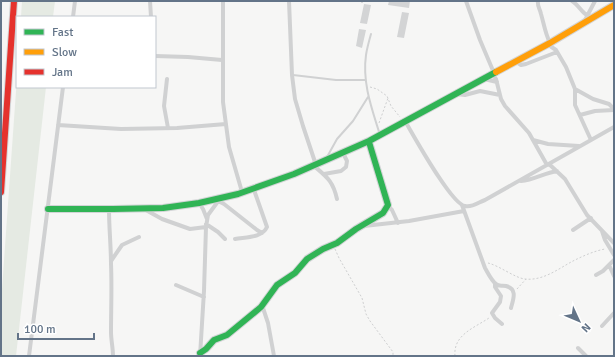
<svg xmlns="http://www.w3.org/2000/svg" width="615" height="357" font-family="Signika,sans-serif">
  <rect width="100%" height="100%" fill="#f6f6f5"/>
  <path fill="#e5eae3" d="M22,1H55L53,17H21Z
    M17,77V87H46L16,356H1V303Z"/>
  <path fill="#d3d4d5" d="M389,1H410L409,8L388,5Z
    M364,4L371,5L367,24L360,23Z
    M402,12L409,13L404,38L397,37Z
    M359,29L366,30L362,48L356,46Z"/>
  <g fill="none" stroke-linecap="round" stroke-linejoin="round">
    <g stroke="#d2d4d6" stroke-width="8">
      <path id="fast" d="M48,209H113L163,208L199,203L238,194L294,174L369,141L496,72
        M200,353L206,349L214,340L227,335L261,307L277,285L295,273L307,259L323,249L337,243L356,229L383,213L388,205L369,142"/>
    </g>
    <g stroke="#d2d4d6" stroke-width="8">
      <path id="slow" d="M496,72L550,43L614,5"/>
    </g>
    <g stroke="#d2d4d6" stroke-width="8">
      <path id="jam" d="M1,192L14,1"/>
    </g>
    <path stroke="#cecfd0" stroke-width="1" stroke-dasharray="2 2" stroke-linecap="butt" d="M370,87L377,89L387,96L391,106L400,117
      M379,123L388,98
      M335,249L339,258L362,298L366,314L370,321L393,352V356
      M488,263C500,266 515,278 525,279C543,281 558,269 573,261C583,256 594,251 605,249
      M517,289L526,279
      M455,356C453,335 474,328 489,318"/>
    <path stroke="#d0d1d2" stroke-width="2" d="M362,1V2
      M371,34C369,41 367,48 366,55C362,83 372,109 380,135
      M293,75L336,80H366
      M327,157L337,139L353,121L368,97"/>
    <path stroke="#d0d1d2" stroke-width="4" d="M150,1L151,17
      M223,1V102L229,147L242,192
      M289,1L292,75L295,99L303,126L316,165
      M466,1L480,40L494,73
      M538,1C537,6 540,9 541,14C544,24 545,33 550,43
      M572,1C579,5 581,12 587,15
      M73,17L75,1
      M584,22L595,1
      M547,44L556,50L566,67L575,89V105L591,140
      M155,56L188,57L222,60
      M515,61L521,65L526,64L557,52
      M492,74L496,79L501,99L505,106L529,133L547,165
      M167,79L164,106L168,128
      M484,79L497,82
      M575,89L593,99L609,104L614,109
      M456,94L465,95L480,91L500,95
      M580,115L595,111L614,110
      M405,121C414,136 451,204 465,206C472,208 479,202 485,200L614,127
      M58,125L121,129L177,128L226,124
      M533,140L548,144L579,146
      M549,164L565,179L587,215L614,243
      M314,166C327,177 333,181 337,199
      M324,174L341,171L346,167L347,161L343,153
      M521,181C534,180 544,173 557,171
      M218,201L224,204L257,230L262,233
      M199,203L203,209L207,219
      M462,205L485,268C488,273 491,280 496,284C499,287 502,285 506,286C518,289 513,300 511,308
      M388,206L392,210L398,223
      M109,209C109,228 111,246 111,264C112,287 111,309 111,332C111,340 113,348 113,356
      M144,209L162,219L190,229L206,227
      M206,224L218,232L225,239
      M364,226L409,221L464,211
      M573,230L591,218
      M602,231L605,240L614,255
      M235,239C246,237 262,238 267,227L254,190
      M111,261L122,245L139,237
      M609,265L614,276
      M596,275L603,271L614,260
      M495,283V287L501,296L500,302L492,313L495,318L502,324
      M176,285L204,297
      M262,305L268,323L274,356
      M602,326L614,313
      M578,348L586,356
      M29,356L63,87
      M200,356L204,291L206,227L208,215L219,200"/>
    <use href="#fast" stroke="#30b455" stroke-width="6"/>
    <use href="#slow" stroke="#ff9f0a" stroke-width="6"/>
    <use href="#jam" stroke="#e5322d" stroke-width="6"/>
  </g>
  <rect width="615" height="357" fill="none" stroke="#637488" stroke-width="4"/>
  <rect x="16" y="16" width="140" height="72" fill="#ffffff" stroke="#c1c7cf"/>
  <rect x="24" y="29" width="20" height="6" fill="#30b455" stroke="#c1c7cf"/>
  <text x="52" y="36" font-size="12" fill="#637488">Fast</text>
  <rect x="24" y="49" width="20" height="6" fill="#ff9f0a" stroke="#c1c7cf"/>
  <text x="52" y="56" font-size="12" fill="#637488">Slow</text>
  <rect x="24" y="69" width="20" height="6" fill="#e5322d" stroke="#c1c7cf"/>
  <text x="52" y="76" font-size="12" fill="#637488">Jam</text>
  <g transform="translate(579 321) rotate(134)" stroke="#ffffff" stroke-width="3" paint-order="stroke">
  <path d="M0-3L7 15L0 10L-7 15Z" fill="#637488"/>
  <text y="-6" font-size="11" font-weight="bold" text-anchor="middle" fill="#637488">N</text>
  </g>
  <path d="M18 333v6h76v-6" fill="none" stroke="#637488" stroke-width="2"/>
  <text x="24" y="333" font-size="12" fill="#637488" stroke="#ffffff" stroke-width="3" paint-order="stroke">100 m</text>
</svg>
